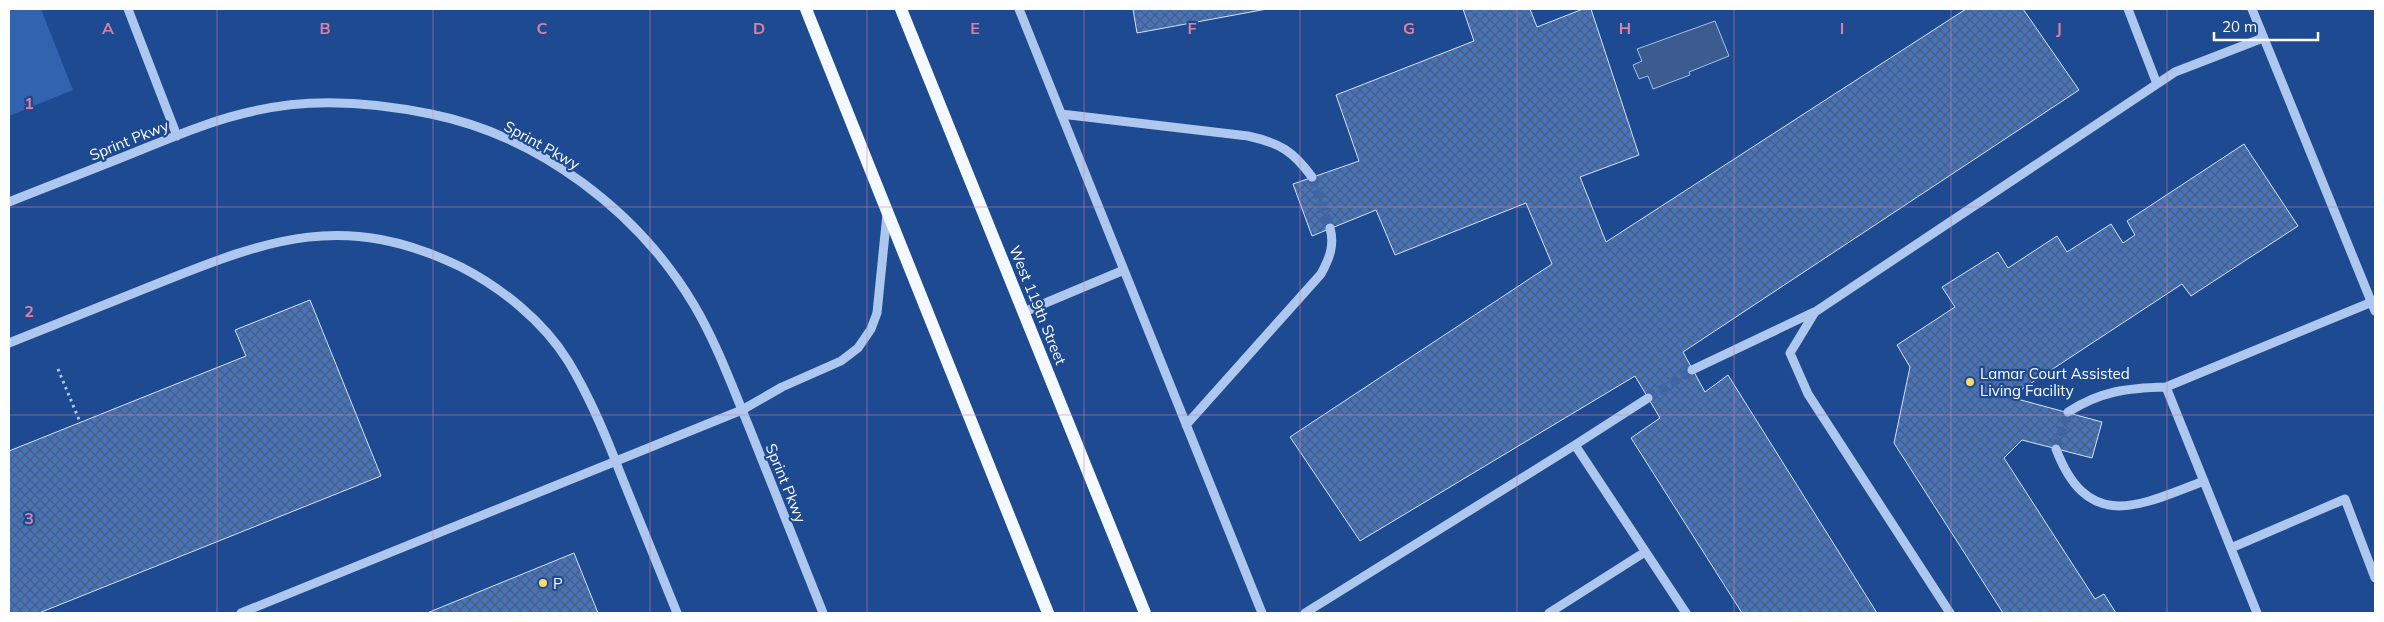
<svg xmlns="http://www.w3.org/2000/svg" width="2384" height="622" font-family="Mulish,sans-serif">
  <defs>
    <pattern id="building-cross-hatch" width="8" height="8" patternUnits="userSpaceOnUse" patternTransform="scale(1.25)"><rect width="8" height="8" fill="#4673b9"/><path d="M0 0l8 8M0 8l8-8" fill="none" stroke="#495e7d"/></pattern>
  </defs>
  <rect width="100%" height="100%" fill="#1d4a91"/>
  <path fill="#3163af" d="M9,9H41L73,90L9,116Z"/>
  <path fill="#3c5b8f" stroke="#a1c1f0" d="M1715,21L1729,56L1689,72L1690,75L1653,89L1648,76L1639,79L1633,65L1642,61L1637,49Z"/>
  <path fill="url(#building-cross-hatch)" stroke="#d3e3fa" d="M1133,9H1267L1137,33Z
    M1463,9H1530L1537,27L1583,9H1591L1639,155L1580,177L1606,242L1966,9H2023L2079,90L1683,352L1705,392L1728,375L1877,613H1742L1631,438L1660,418L1635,376L1360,541L1290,437L1552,264L1526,203L1395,255L1376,210L1312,236L1293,184L1359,161L1336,95L1474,41Z
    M2244,144L2298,226L2191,296L2182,284L2010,397L2102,422L2092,458L2022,440L2004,458L2095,599L2104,594L2116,613H2003L1894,443L1910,367L1897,345L1955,307L1942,287L1998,252L2008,268L2057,236L2067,252L2111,224L2123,243L2135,235L2127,221Z
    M310,300L381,476L39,613H9V451L246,356L235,330Z
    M574,553L598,613H427Z"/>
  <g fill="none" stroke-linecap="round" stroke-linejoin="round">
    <path stroke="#3f65a2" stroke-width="9" stroke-dasharray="9 4.5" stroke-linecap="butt" d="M1312,177L1330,228
      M1648,398L1692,370
      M2056,449L2068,412"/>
    <path stroke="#adc7ee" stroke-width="3" stroke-dasharray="2.5 4" stroke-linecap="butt" d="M58,369L80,422"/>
    <path stroke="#adc7ee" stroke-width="9" d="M128,9L177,136
      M1019,9L1262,613
      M2128,9L2157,84
      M2252,9L2375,311
      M1061,114L1248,136C1280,143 1293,151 1312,177
      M9,202C54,184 99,167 143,149C180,134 216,119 254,111C312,97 373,102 431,114C539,136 638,211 694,305C717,344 732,386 749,427C774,489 798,551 823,613
      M1024,312L1124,270
      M9,343C59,323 109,303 159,283C271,238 345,211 461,267C502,288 544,322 568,361C590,397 606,436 621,475C640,521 658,567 677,613
      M1692,370L1814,312
      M2068,412C2101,391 2127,388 2166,387
      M1186,425L1321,274C1329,259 1335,246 1330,228
      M1575,445L1648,398
      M2056,449C2088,533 2139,506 2204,481
      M2231,548L2345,499L2375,578
      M241,613L742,410L782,387L841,361L858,348L871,329L877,313L887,214
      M1305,613L1575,445L1686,613
      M1549,613L1645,552
      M1950,613L1808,394L1790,353L1815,312L2175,72L2263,38
      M2257,613L2166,387L2372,302"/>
    <path stroke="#f4f8ff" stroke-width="12" d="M806,9L1048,613
      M901,9L1145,613"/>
  </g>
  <path fill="none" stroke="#dd80a5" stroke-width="1" stroke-opacity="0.55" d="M217,9V613M433,9V613M650,9V613M867,9V613M1084,9V613M1300,9V613M1517,9V613M1734,9V613M1951,9V613M2167,9V613M9,207H2375M9,415H2375"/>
  <g fill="#fddb6c" stroke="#1d4a91" stroke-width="2">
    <circle cx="1970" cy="382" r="5"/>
    <circle cx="543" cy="583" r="5"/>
  </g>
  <g text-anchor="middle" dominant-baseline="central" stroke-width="4.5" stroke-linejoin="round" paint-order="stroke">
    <g font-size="15" fill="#fff" stroke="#1d4a91">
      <text transform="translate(129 140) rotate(-22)">Sprint Pkwy</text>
      <text transform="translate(542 145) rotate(29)">Sprint Pkwy</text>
      <text transform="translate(1038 305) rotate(68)">West 119th Street</text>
      <text transform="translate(786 483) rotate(68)">Sprint Pkwy</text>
    </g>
    <g font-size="15" fill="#fff" stroke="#1d4a91" text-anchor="start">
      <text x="1980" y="373">Lamar Court Assisted<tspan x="1980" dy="17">Living Facility</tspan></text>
      <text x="553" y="583">P</text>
    </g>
  </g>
  <g font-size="16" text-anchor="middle" font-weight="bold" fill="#dd80a5" stroke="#1d4a91" stroke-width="4.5" stroke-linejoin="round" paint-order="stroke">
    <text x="108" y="34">A</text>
    <text x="325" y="34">B</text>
    <text x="542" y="34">C</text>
    <text x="759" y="34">D</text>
    <text x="975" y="34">E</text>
    <text x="1192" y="34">F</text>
    <text x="1409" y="34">G</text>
    <text x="1625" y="34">H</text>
    <text x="1842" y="34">I</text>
    <text x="2059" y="34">J</text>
    <text x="29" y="109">1</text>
    <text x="29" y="317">2</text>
    <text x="29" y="524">3</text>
  </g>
  <rect width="2384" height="622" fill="none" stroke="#ffffff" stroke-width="20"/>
  <path d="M2214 32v8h104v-8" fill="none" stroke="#ffffff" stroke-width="2.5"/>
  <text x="2222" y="32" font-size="15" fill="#ffffff" stroke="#1d4a91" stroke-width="4" paint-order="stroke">20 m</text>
</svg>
